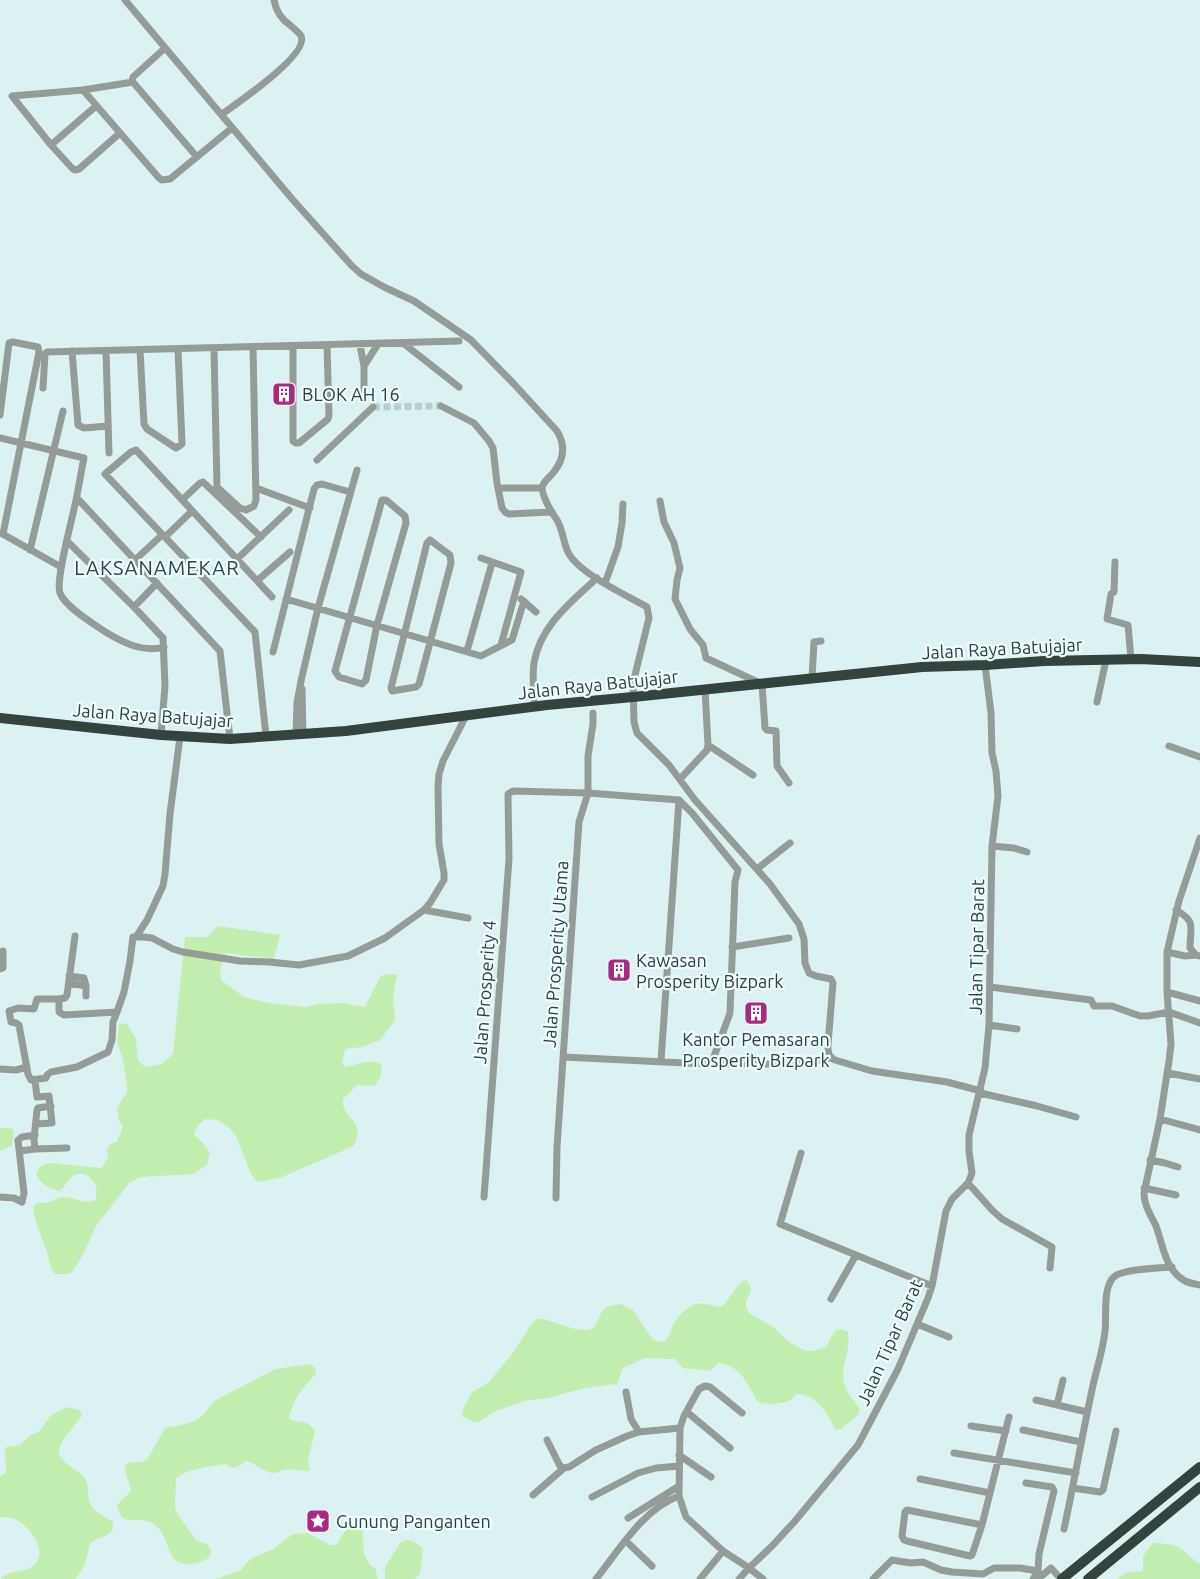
<svg xmlns="http://www.w3.org/2000/svg" width="1200" height="1579" font-family="Ubuntu,sans-serif">
  <rect width="100%" height="100%" fill="#dcf2f2"/>
  <path fill="#c4eeb0" d="M218,926L280,935L274,959L226,953L220,970L221,980L244,997L269,1003L306,1007L318,1004L343,1003L365,1007L380,977L386,974L398,975L395,983L393,1003L395,1016L394,1022L379,1041C372,1042 368,1045 362,1047C355,1049 351,1046 345,1050L342,1062L344,1067C356,1066 368,1058 381,1064C383,1073 380,1080 374,1086L357,1085L343,1099C341,1121 367,1118 354,1146L282,1177L257,1182L250,1172L236,1136L227,1126L217,1120L205,1119L197,1127L194,1134L203,1143L210,1153L207,1165L193,1174L142,1177L130,1182L96,1226L83,1255L72,1272L67,1274H55C50,1268 50,1262 48,1255C43,1239 35,1224 33,1207L38,1203C50,1205 54,1197 65,1197C76,1197 82,1205 96,1200C96,1196 97,1192 96,1188C95,1178 82,1169 73,1176C68,1179 65,1187 60,1191C51,1190 39,1183 36,1174C39,1167 42,1164 50,1163L102,1168L108,1156L107,1149L111,1144L117,1142L123,1126L119,1121L117,1108L127,1092V1085L123,1060L117,1042L119,1023L127,1024L136,1039L138,1060L145,1067L162,1064L173,1054L185,937H207Z
    M0,1128H10L14,1130L12,1146L0,1151Z
    M746,1280L750,1285L751,1291L746,1301V1308L749,1313L773,1327L789,1342L806,1351H812L827,1347L829,1340L836,1330L842,1329L848,1332C852,1366 828,1374 860,1408L859,1414L841,1429H835C828,1414 816,1394 797,1394L788,1402L770,1404L758,1402C747,1384 742,1366 718,1363L710,1371L683,1368L675,1359L645,1358L623,1368L617,1384L585,1388L548,1398L523,1401L494,1412L479,1422H473L462,1416L463,1409L472,1392L488,1383L513,1353L532,1323L537,1319H543L575,1329L587,1330L594,1328L602,1311L607,1307L621,1304L633,1310L653,1340L664,1342C670,1336 670,1332 673,1325C677,1317 688,1306 696,1304C704,1302 713,1306 720,1307C731,1302 733,1285 746,1280Z
    M310,1364L315,1368L316,1374C303,1386 293,1400 289,1418C300,1425 305,1417 315,1431L308,1460L310,1469L308,1471C299,1471 291,1468 283,1470C281,1470 278,1472 276,1473C265,1474 256,1463 246,1461C237,1467 235,1471 225,1464C209,1467 189,1468 176,1478L175,1507L177,1513L196,1540L208,1545L211,1550L210,1557C204,1561 196,1564 188,1564C163,1565 172,1531 150,1522C136,1516 121,1528 117,1505L131,1491C130,1482 125,1476 125,1466L129,1462H142L148,1458L165,1428C177,1426 194,1424 203,1415C208,1410 210,1404 216,1400L276,1369Z
    M66,1407L80,1410L82,1416C76,1424 59,1442 59,1451C59,1462 76,1469 83,1476C91,1484 86,1496 91,1505C95,1513 106,1517 113,1522C115,1537 100,1536 90,1543C87,1556 86,1570 74,1579H0C8,1569 26,1574 35,1564C51,1547 19,1511 0,1518V1476L6,1473C7,1464 3,1456 6,1447L20,1445L29,1436L39,1432L50,1416Z
    M352,1524H362L364,1554L370,1565L375,1568L378,1579H215L241,1570L250,1559L273,1549L293,1534L307,1533L331,1545H336L343,1534Z
    M407,1540L413,1541L423,1548L420,1573L415,1579H385V1567L401,1542Z
    M1153,1543C1183,1544 1178,1548 1200,1564V1579H1116L1125,1573L1143,1571V1556Z"/>
  <g fill="none" stroke-linecap="round" stroke-linejoin="round">
    <path stroke="#bacece" stroke-width="7" stroke-dasharray="7 3.5" stroke-linecap="butt" d="M373,407L441,406"/>
    <path stroke="#959c98" stroke-width="7" d="M125,0L293,200L352,266L361,274L384,287L414,301L471,340L514,384L557,431C566,446 564,460 553,473C550,477 545,480 543,485C539,492 552,513 557,520C563,530 563,542 568,552C578,573 626,595 647,607L649,618L633,683L634,722L637,733L669,765L695,800L770,884L799,924L804,939L805,963L809,973L816,976L831,979L833,983L828,1044C828,1052 828,1057 835,1060L872,1071L947,1082L981,1091
      M165,48L133,77L132,81L197,157
      M83,90L159,178L162,180L170,179L232,128
      M222,114C236,104 310,54 301,36C299,32 293,28 290,25C281,19 276,11 274,0
      M120,133L79,169L75,170L72,168L51,145L12,96L83,90L133,82
      M51,145L96,106
      M403,343L459,387
      M360,345L364,366V391
      M293,346V441L296,443H299L328,419L329,415L327,345
      M214,348L217,487L240,508L246,510L254,506L256,500L253,347
      M140,350L144,424L147,429L176,448L182,444L178,349
      M72,351L78,425L84,428L108,426
      M106,351L109,453
      M364,366L378,344
      M43,388L45,354L47,352L459,341
      M441,406L474,423L489,441L493,448L497,483L502,508L505,512L509,514L552,512
      M0,415L9,343L13,342L38,347L39,352L3,534
      M0,438L84,458C81,472 79,486 76,500C73,517 55,580 60,593C65,607 95,625 107,633C124,643 144,653 164,647
      M317,460L373,407
      M256,488L310,508
      M498,488H542
      M77,498L220,651L230,739
      M182,500L200,483L203,482L261,537
      M382,500H386L405,516L406,523L377,625L366,680L362,684L339,677L335,671Z
      M660,501L664,522L674,543L680,568L677,580L675,599L690,629L703,645L706,658L762,684L765,728L767,730L776,731L777,766L789,783
      M1,533L61,567
      M165,537L192,511
      M430,540L450,555L451,563L419,684L416,687L392,691L391,688L427,543Z
      M67,541L134,607L163,638L165,686L161,735
      M30,550L63,411
      M481,558L521,572L501,645
      M237,559L289,510
      M135,560L162,535
      M1115,562L1114,592L1111,594L1107,619L1128,625L1131,659
      M258,580L290,552
      M605,583L618,547L622,523L623,504
      M286,599L481,656L512,640L524,601
      M521,599L536,612
      M134,607L157,583
      M467,651L492,563
      M273,652L314,489L317,485L322,484L350,492
      M812,678L814,642L821,641
      M302,689L303,734
      M1097,702L1106,660
      M534,706C534,692 532,677 534,663C540,626 571,602 597,578
      M296,735L297,703L301,681L318,608L357,470
      M266,736L255,632L105,474L131,452L136,450L272,597
      M708,745L753,775
      M1169,746L1200,757
      M680,779L707,750L708,745L705,689
      M1200,838L1179,901L1167,952V992L1171,1044L1169,1061L1160,1119L1144,1193C1144,1206 1151,1215 1156,1226C1163,1245 1165,1270 1185,1281C1189,1283 1195,1284 1200,1285
      M992,846L1014,848L1027,852
      M757,869L790,843
      M424,910L468,918
      M1176,910C1197,922 1190,927 1190,948L1196,955L1200,956
      M75,936L67,995L65,998L59,999V1012L64,1015L117,1012L124,992L130,961L133,937H144L152,938L173,949L183,952L240,961L269,962L299,965L348,956L385,938L424,910L430,903L444,880V873L439,844L438,786L439,774L443,761L467,714
      M136,937L147,920L163,886L165,874L170,814L180,737
      M732,947L789,938
      M1167,952L1185,956L1196,955
      M0,969L3,968V951
      M69,976L84,978L86,986
      M69,983L86,986V996
      M990,987L1091,1000L1094,1006H1112L1140,1016H1148L1169,1012L1200,1023
      M1167,992L1200,1001
      M59,999H37L34,1009L18,1008L9,1011L11,1022L16,1023L19,1025L28,1074L31,1080L46,1078L47,1075L51,1072L77,1067L108,1052L112,1040L113,1022L117,1012
      M989,1025L1017,1029
      M564,1057L705,1064L712,1062L730,1013L735,882L738,870L692,813L679,800
      M661,1061L679,800
      M723,1064H799L830,1058
      M0,1069L16,1070L27,1067
      M1168,1073L1200,1079
      M35,1080L37,1097L49,1096L52,1123L36,1124
      M980,1093L1037,1106L1076,1117
      M1160,1119L1200,1130
      M35,1149L34,1139L37,1110L38,1108L51,1106
      M20,1151L35,1149L67,1148
      M801,1153L780,1224L932,1286
      M1150,1160L1165,1163L1178,1167
      M968,1183L992,1210L1002,1219L1052,1247L1050,1268
      M1144,1188L1176,1195
      M0,1197L14,1198L22,1202L24,1193L18,1140L22,1137L35,1135
      M484,1197L509,859L508,794L513,791L588,793L679,800
      M556,1198L557,1147L579,822L588,793V756L593,724V713
      M831,1299L856,1255
      M917,1324L949,1337
      M626,1392L631,1419L639,1432L680,1428
      M1036,1400L1087,1412
      M1057,1405L1063,1380
      M687,1412L730,1448
      M742,1413L710,1387L705,1386L699,1389L684,1416L680,1428L679,1496L686,1517L723,1551L749,1568L773,1545L795,1521L858,1445L898,1369L928,1298L932,1286L946,1211L952,1199L968,1183L972,1173L969,1151V1135L985,1068L989,1025L992,846L998,796L996,771L992,753L991,713L985,665
      M971,1426L1006,1431
      M1023,1430L1081,1442
      M547,1440L560,1466L564,1468L569,1467L596,1450L627,1436L639,1432
      M954,1453L1076,1473
      M679,1455L711,1477
      M920,1479L990,1493
      M1026,1483L1052,1487L1054,1491L1039,1554L1038,1571
      M1073,1488L1100,1492L1103,1490L1116,1431
      M533,1495L564,1468
      M592,1497L638,1473L656,1468L679,1466
      M628,1518L679,1486
      M982,1525L907,1510L905,1512L902,1536L904,1540L907,1541L970,1556L972,1555L982,1525L1009,1417
      M1064,1529C1074,1483 1082,1436 1092,1390C1096,1370 1103,1351 1105,1331C1107,1316 1102,1286 1115,1276C1124,1269 1160,1268 1172,1267
      M626,1541L652,1566
      M596,1579C619,1550 643,1509 679,1496
      M700,1579L723,1551
      M739,1579L749,1568L763,1579
      M873,1579L892,1560L911,1563L923,1562L941,1570L952,1572L983,1574L994,1568H1020L1038,1571L1033,1579
      M1038,1579L1051,1568L1061,1579"/>
    <path stroke="#34433d" stroke-width="10" d="M0,718L161,735L230,739L346,731L547,705L633,697L922,667L985,665L1044,661L1141,659L1200,662
      M1062,1579L1200,1467
      M1088,1579L1200,1487"/>
  </g>
  <defs>
    <g id="building-square" transform="scale(1.25)"><rect x="-9" y="-9" width="18" height="18" rx="4" fill="#a72b7e" stroke="#edfefe"/><path d="M-4-6H4V6H1V3H-1V6H-4ZM-2.5-4.3h1.7v1.8h-1.7ZM.8-4.3h1.7v1.8H.8ZM-2.5-1h1.7V.8h-1.7ZM.8-1h1.7V.8H.8Z" fill="#fff"/></g>
    <g id="sight-square" transform="scale(1.25)"><rect x="-9" y="-9" width="18" height="18" rx="4" fill="#a72b7e" stroke="#edfefe"/><path d="M0-6L1.8-2.2L6-1.7L2.9 1.2L3.7 5.4L0 3.3L-3.7 5.4L-2.9 1.2L-6-1.7L-1.8-2.2Z" fill="#fff"/></g>
  </defs>
  <g fill-rule="evenodd">
    <use href="#building-square" x="284" y="394"/>
    <use href="#building-square" x="619" y="970"/>
    <use href="#building-square" x="756" y="1013"/>
    <use href="#sight-square" x="318" y="1521"/>
  </g>
  <g text-anchor="middle" dominant-baseline="central" stroke-width="4.5" stroke-linejoin="round" paint-order="stroke">
    <g font-size="18" fill="#343d3c" stroke="#edfefe" text-anchor="start">
      <text x="302" y="394">BLOK AH 16</text>
      <text x="636" y="960">Kawasan<tspan x="636" dy="21">Prosperity Bizpark</tspan></text>
      <text x="756" y="1039" text-anchor="middle">Kantor Pemasaran<tspan x="756" dy="21">Prosperity Bizpark</tspan></text>
      <text x="336" y="1521">Gunung Panganten</text>
    </g>
    <g font-size="18" fill="#343d3c" stroke="#edfefe">
      <text transform="translate(1002 648) rotate(-3)">Jalan Raya Batujajar</text>
      <text transform="translate(598 684) rotate(-6)">Jalan Raya Batujajar</text>
      <text transform="translate(153 715) rotate(4)">Jalan Raya Batujajar</text>
      <text transform="translate(976 947) rotate(-89)">Jalan Tipar Barat</text>
      <text transform="translate(555 954) rotate(-86)">Jalan Prosperity Utama</text>
      <text transform="translate(484 992) rotate(-86)">Jalan Prosperity 4</text>
      <text transform="translate(889 1342) rotate(-66)">Jalan Tipar Barat</text>
    </g>
    <g font-size="20" letter-spacing="1" fill="#344" stroke="#edfefe">
      <text x="157" y="567">LAKSANAMEKAR</text>
    </g>
  </g>
</svg>
